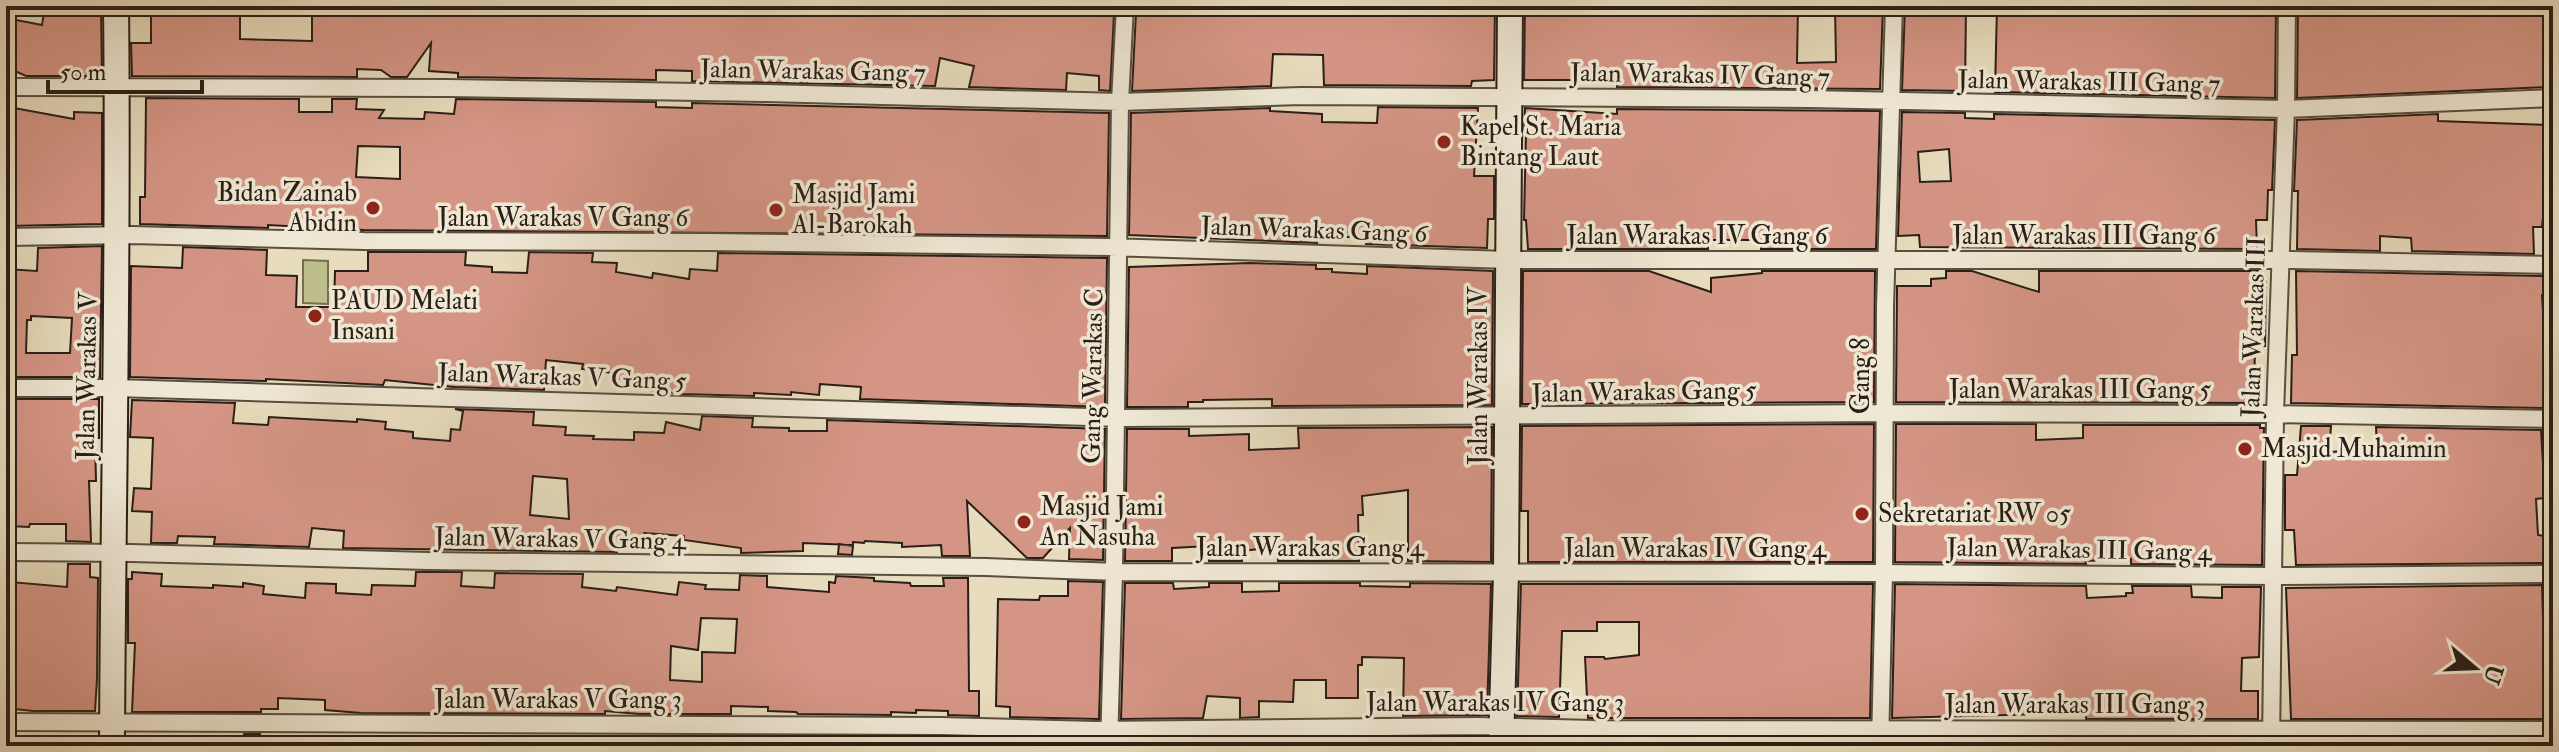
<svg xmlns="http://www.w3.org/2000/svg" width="2559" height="752" font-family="'IM FELL Double Pica',serif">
  <rect width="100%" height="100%" fill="#e7dcbd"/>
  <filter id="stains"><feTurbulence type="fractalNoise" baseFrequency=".0025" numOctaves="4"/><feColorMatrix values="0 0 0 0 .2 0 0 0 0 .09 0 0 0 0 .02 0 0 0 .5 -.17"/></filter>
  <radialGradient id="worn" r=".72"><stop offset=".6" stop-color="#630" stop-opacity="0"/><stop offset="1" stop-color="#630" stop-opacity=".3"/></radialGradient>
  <path fill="#bebe8c" stroke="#746e51" stroke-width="2" d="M303,260L328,261V304L303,303Z"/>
  <path fill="#d59585" stroke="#2a1e16" stroke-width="2" fill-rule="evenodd" d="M45,6L101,7L102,76H26L6,67V18L42,25Z
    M151,6H240V39L312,41V11H356V6H993L1027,9V6H1057L1114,14L1110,91L1099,90V76L1067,73L1066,90L969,87L974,66L940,58L935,86L692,81V71L656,70V80L458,77V73L429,71L431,43L407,77H391L381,70L357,69V77L132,76L131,43H151Z
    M1139,6H1495L1494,80L1472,81L1471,86L1324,85L1323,55L1273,54L1271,86L1132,91L1136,13H1139Z
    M1525,6H1798L1797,63L1836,62L1835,6H1883L1880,89L1617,87V81L1598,80H1524Z
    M1905,6H1966L1965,91L1902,90Z
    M1997,6H2276L2275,98L1995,92Z
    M2298,6H2551V39H2548L2550,87L2297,98Z
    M146,98L299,99V112H332V99H357L356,109L384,110L379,118L424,119L425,112L454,114L456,99L656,102V107L692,108V103L1109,113L1107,236L364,230L268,225V228L140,224V197H145ZM358,146L400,147V179L356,177Z
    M1378,107L1478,108L1474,176H1494V219H1488L1487,248L1366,244V237H1317V243L1129,235L1131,113L1270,108V111L1322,114V122L1377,123Z
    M14,108L74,119V112L102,113V224L6,226V206L11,207L13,173L6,172V162Z
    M1525,108L1617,114V109L1880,111L1876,249H1761V240H1708V249H1528L1526,220H1524L1526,131L1524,130Z
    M1902,112L1965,113V118L1994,119V114L2275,120L2272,190H2268L2267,220H2256L2257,249L1920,247L1919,235L1898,236ZM1949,149L1951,181L1920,182L1918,152Z
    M2438,114V121L2548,125L2544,207L2542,227H2533L2534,254L2412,251L2411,238L2380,236V251L2297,249L2298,191H2294L2297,120Z
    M102,246L100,377H6V328L9,292H6V269L37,271L38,248ZM31,316L72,318L70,353H26L27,320H31Z
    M183,247L267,250L266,275L297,276L296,307H334L335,271H368V252H466L465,265L492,267V272L527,273L529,252L593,253L592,262L617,263L616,272L652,278L653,273L689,279L690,269L717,271L718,253L1107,258L1105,407L860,399L861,387L820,384L819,395L791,392V395L754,393V396L682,394L639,389L640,383L612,378V373L582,369L583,364L546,360L544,390L454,387L385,380L383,385L266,379V381L130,377L131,266L182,268Z
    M1250,263L1316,265V269H1332V272L1367,274V266L1493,271L1492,405L1272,406V399L1203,400V402H1188V407H1127L1129,267Z
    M1523,271H1649L1711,292V278L1762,273V271H1875L1874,402L1522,404Z
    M1946,271H1972L2039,292V271H2258V276L2266,277L2265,346H2255L2254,395H2260V403L1896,402L1897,286H1931V279L1946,278Z
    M2296,271L2546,276V295H2542L2547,381L2546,408L2291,403L2292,355H2297Z
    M6,399H99V438H95L96,481H89L91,542L66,541V524H30L29,527L8,526L14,457H6Z
    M132,400L235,403L233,423L268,425L269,417L357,422V419L386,422L385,429L413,432V438L450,441L451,429L460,430L463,411L455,409L534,412L533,425L566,427L565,435L594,436L593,439L634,440V432L664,433L666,422L700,430L702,416L753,418L752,427L789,428V431H827V420L1105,429L1103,560L1069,559L1070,528L1043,558H1027L967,501L970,556H942L941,545L902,547V543L865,541L864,543L853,542V545L803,543V551L741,553V548L684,540V536L644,533L641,550L617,546V552L343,548L344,531L312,528L309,547L214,544L215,537L178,536L177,543H151L152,512L132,511L134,488L151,489L153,438L130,437ZM533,476L567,479L569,519L530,515Z
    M1874,424L1873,562H1528V511H1521L1522,426Z
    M1896,424H2036V440L2083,438V425H2260V428H2264L2262,565L2131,564V559L2085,561L2086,564L1895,562Z
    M2301,426H2331L2329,452L2377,449L2376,427L2541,430L2545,498L2536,499L2538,535L2551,537L2550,563L2296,565L2294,530H2285V475H2297Z
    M1492,427L1491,562L1408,561V490L1362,496L1363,515H1358L1359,561H1278L1277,547L1242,551V561H1209V546L1172,548V561H1125L1127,429H1189V436L1249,434V450L1299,448L1298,428Z
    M839,544L853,546L852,555L838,554Z
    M68,564H90V577L98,578L97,679L95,711H33L6,708V605H9L11,582L67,587Z
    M132,572L162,574L161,586L213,588V585L243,587V583L264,586L263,594L305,598L306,583L336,584V593L371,595L372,585L415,586L416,572H462L461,586L494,588L495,573L583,574L582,587L616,591L617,587L677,595L679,582L706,585L705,589L739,590L740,575L767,576V587L829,592V582L835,583L836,576L874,578V581L910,583L911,586H944L943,578H968L969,691H979V716L948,715V711L916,710V713L891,712V715L798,714L796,712L768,711V707L731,706V714H639L605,711V714L361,713L325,710V700L278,698V709H261V712H132L135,643H128V579H132ZM701,618L737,619L735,653L702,652V682L670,680L671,646L698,650Z
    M1068,581L1103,582L1099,719L1010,717V707L996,706L998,599L1039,600L1040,596H1068Z
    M1125,583H1173L1174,589L1209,587V583H1242V592L1279,591V583H1360V586L1410,587V583L1491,584L1487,715L1403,716L1404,658L1362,657V665H1358V698H1326V680H1294L1293,702L1259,701V717L1240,718V698L1207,696L1203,718L1121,719Z
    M1521,584H1873L1870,718H1588L1585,657H1604L1605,659L1639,655V622H1597V631H1562L1559,717L1517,716Z
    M1895,584L2086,586L2087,598L2126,596V593H2133L2132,586H2191L2192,597L2222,598V587H2261L2259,657L2242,658L2241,691H2258V719H2086V713L1892,718Z
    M2542,585L2545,680H2553V719H2291L2286,588Z
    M244,734H260V746H243Z
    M668,736H730V746H668Z
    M797,736L854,737L853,746H797Z
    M1486,737V746H1402V738Z
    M1516,738L1559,739L1558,746H1516Z
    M1259,739V746H1240V740Z
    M1057,740L1098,741V746H1057Z
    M1198,740L1197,746H1120V741Z
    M1607,740H1648V746H1607Z
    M1727,740H1869V746H1727Z
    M1922,740H1954V746H1922Z
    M2088,741H2213V746H2088Z
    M2513,741H2553V746H2513Z"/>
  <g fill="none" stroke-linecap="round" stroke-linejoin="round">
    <g stroke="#594e40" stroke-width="20">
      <path id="street" d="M6,87L449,88L766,93L1120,102L1301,96L1810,99L2286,109L2553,98
        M6,237L132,235L364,241L710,242L1109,247L1508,260H2291L2553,265
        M6,388H115L1121,418L1885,413L2265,414L2553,419
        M6,552L131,553L428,561L986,567L1118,572L1876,573L2273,576L2553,574
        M6,722L941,726L1096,730L1478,726L1594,729L2553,730
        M1109,746L1114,572L1120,102L1125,6
        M1880,746L1884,573L1885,308L1894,6
        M2271,746L2275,414L2286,109L2287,6"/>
    </g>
    <g stroke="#2a1e16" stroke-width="28">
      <path id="secondary" d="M112,746C113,499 119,253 116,6
        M1501,746L1506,573L1510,6"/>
    </g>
    <use href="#street" stroke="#efe8d4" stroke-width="16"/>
    <use href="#secondary" stroke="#efe8d4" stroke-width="24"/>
  </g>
  <g fill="#8f2418" stroke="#efe8d4" stroke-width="3">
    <circle cx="1444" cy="142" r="8"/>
    <circle cx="373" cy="208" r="8"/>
    <circle cx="776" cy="210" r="8"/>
    <circle cx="315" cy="316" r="8"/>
    <circle cx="2245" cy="449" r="8"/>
    <circle cx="1862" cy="514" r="8"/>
    <circle cx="1024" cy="522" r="8"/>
  </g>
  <g text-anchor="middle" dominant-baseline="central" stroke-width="7" stroke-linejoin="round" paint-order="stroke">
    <g font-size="26" fill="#2a1e16" stroke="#efe8d4">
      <text transform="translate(813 71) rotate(1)">Jalan Warakas Gang 7</text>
      <text transform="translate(1700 75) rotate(1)">Jalan Warakas IV Gang 7</text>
      <text transform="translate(2089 82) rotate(1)">Jalan Warakas III Gang 7</text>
      <text x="563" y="218">Jalan Warakas V Gang 6</text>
      <text transform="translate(1314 230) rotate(2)">Jalan Warakas Gang 6</text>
      <text x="1697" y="236">Jalan Warakas IV Gang 6</text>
      <text x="2084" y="236">Jalan Warakas III Gang 6</text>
      <text transform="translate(2254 327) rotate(-88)">Jalan Warakas III</text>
      <text transform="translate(87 376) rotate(-89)">Jalan Warakas V</text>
      <text transform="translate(1093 376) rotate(-89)">Gang Warakas C</text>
      <text transform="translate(1479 376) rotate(-90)">Jalan Warakas IV</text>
      <text transform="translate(1861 376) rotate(-90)">Gang 8</text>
      <text transform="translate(562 377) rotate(2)">Jalan Warakas V Gang 5</text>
      <text x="2080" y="390">Jalan Warakas III Gang 5</text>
      <text transform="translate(1644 392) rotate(-1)">Jalan Warakas Gang 5</text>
      <text transform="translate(560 539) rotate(1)">Jalan Warakas V Gang 4</text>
      <text x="1310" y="548">Jalan Warakas Gang 4</text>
      <text x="1695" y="549">Jalan Warakas IV Gang 4</text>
      <text transform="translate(2079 550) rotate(1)">Jalan Warakas III Gang 4</text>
      <text x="558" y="700">Jalan Warakas V Gang 3</text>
      <text x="1495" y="703">Jalan Warakas IV Gang 3</text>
      <text x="2075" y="705">Jalan Warakas III Gang 3</text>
    </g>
    <g font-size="26" fill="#2a1e16" stroke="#efe8d4" text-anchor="start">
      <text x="1460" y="127">Kapel St. Maria<tspan x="1460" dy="30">Bintang Laut</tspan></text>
      <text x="357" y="193" text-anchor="end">Bidan Zainab<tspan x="357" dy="30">Abidin</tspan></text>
      <text x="792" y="195">Masjid Jami<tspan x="792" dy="30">Al-Barokah</tspan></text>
      <text x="331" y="301">PAUD Melati<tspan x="331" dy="30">Insani</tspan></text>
      <text x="2261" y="449">Masjid Muhaimin</text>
      <text x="1040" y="507">Masjid Jami<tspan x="1040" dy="30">An Nasuha</tspan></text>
      <text x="1878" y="514">Sekretariat RW 05</text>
    </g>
  </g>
  <rect width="2559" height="752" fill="none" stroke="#e7dcbd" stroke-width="32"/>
  <rect x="8" y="8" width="2543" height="736" fill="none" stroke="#2a1e16" stroke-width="4"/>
  <rect x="16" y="16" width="2527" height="720" fill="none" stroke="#2a1e16" stroke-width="2"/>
  <g transform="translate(2475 668) rotate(109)" stroke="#efe8d4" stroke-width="6" paint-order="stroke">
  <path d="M0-6L14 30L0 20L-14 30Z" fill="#2a1e16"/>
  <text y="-12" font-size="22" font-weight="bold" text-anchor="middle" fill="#2a1e16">U</text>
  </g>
  <path d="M48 80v12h154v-12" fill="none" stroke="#2a1e16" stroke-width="4"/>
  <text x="60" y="80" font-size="24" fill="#2a1e16" stroke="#efe8d4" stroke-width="6" paint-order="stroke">50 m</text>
  <rect width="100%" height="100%" filter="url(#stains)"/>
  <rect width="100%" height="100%" fill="url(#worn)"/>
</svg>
